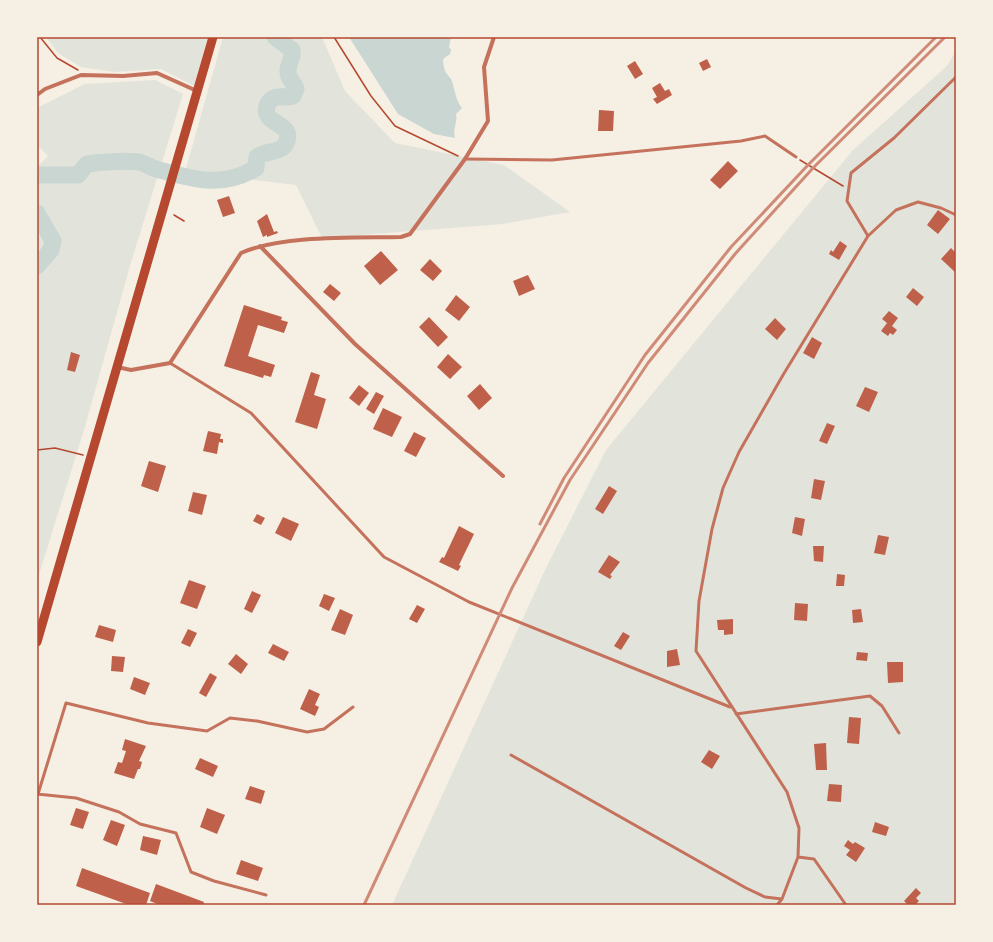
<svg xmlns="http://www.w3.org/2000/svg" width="993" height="942" font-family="Bitter,serif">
  <rect width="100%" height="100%" fill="#f6efe4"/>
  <path fill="#e2e4dc" d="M46,37H208L194,86L161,69L114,72L81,67L58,53Z
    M223,37H322L345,91L395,143L504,165L570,212L503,224L322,238L296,185L185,172Z
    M956,51V905H392L545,570L606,450L853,150L947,66Z
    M155,80L183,94L130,266L84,430L37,581V167L48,156L37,145V108L85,84Z"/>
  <path fill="#c9d6d2" d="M349,37H451L449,47L451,50L450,54L443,59C443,63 444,68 445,71C446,74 449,76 451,79C455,88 455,100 462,108L456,114C458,123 452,129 455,138L434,134L398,114Z"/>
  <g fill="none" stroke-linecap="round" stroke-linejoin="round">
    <path stroke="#c9d6d2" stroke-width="17" d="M37,175H78L87,164C103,162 122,160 139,162C144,163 150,167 156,169C193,179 221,189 256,168L257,157C264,151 280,153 285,145C298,122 261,126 267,106C268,103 269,101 272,99C281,94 285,99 293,96L296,89C294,82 288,79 288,72C287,63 294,59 292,50L275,37
      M37,213L53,241L51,250L37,266"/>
  </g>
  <path fill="#bf614a" d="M707,59L711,67L703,71L699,63Z
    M635,61L643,74L635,79L627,66Z
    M660,83L665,91L669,89L672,95L657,104L653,99L657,97L652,88Z
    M599,110L614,111L613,131H598Z
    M728,161L738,171L720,189L710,180Z
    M229,196L235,213L223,217L217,200Z
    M938,210L950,219L938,234L927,225Z
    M267,214L274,232L277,231L278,233L267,237V235L263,237L257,221Z
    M840,241L847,246L839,260L829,254L831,250L833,252Z
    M951,248L956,253V273L941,259Z
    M381,251L398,270L380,285L364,266Z
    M430,259L442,271L433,281L420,270Z
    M528,275L535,289L519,296L513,281Z
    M330,284L341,293L334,301L323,292Z
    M913,288L924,297L917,306L906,297Z
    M456,295L470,307L459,321L445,310Z
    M244,305L282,317L281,320L288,322L284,333L258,325L248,356L275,365L271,377L264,375L263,378L224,366Z
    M889,311L898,318L892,326L897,330L893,335L890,333L888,336L881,331L887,323L882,319Z
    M429,317L448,337L438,347L419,327Z
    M775,318L786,329L777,340L765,329Z
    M812,337L822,343L814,359L803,353Z
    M71,352L80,355L75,372L67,370Z
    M448,354L462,367L450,379L437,367Z
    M311,372L320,375L314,395L326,399L317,429L295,422Z
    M480,384L492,398L479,410L467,396Z
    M359,385L369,393L359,406L349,398Z
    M865,387L878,392L869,412L856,406Z
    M376,392L384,396L374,414L366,409Z
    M383,408L402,417L392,437L373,429Z
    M827,423L835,426L827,444L819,441Z
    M208,431L221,434L220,439H223V443L219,442L217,454L203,451Z
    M414,432L426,438L416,457L404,451Z
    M149,461L166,466L158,492L141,486Z
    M814,479L825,481L821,500L811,498Z
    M609,486L617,491L603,514L595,509Z
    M193,492L207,495L202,515L188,511Z
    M257,514L265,518L261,525L253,521Z
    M283,517L299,524L291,541L275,533Z
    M795,517L805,519L802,536L792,533Z
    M459,526L474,534L459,565L461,566L458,571L439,562L442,557L444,558Z
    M878,535L889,537L885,555L874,553Z
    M813,546H824L823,562L814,561Z
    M609,555L620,562L610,575L612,576L610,579L598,572Z
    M837,574L845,575L844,586H836Z
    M189,580L206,586L197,609L180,603Z
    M252,591L261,595L252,613L244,609Z
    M324,594L335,598L329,611L319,606Z
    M795,603L808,604L807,621L794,620Z
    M417,605L425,609L417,623L409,619Z
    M340,609L353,615L345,635L331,630Z
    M861,609L863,622L853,623L852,610Z
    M733,619V634L724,635V630H718L717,620Z
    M99,625L116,630L113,642L95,637Z
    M188,629L197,633L190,647L181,643Z
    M623,632L630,636L621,650L614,646Z
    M273,644L289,652L284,661L268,653Z
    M677,649L680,665L667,667V651Z
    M857,652L868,653L867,661L856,660Z
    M236,654L248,664L241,674L228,664Z
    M112,656L125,657L123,672L111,671Z
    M887,662H903V682L888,683Z
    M210,673L217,677L206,697L199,693Z
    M134,677L150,683L145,695L130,689Z
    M309,689L320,694L315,705L319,707L315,716L300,709Z
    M849,717L861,718L859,744L847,743Z
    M125,739L146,746L139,761L142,762L140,769H138L134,779L114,773L118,762L122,763L126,751L122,750Z
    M826,743L827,770H816L814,744Z
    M709,750L720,756L712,769L701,762Z
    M200,758L218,766L213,777L195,769Z
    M829,784L842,785L841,802L827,801Z
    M250,786L265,791L261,804L245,799Z
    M76,808L89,812L83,829L70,825Z
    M207,808L225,815L217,834L200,827Z
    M111,820L125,825L117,846L103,840Z
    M875,822L889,827L886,836L872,832Z
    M143,836L161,840L157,855L140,850Z
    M848,840L853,844L855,842L865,848L856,862L846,855L850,850L844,846Z
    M241,860L263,868L258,881L236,874Z
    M82,868L150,893L146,905H129L76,886Z
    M156,884L204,902L203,905H160L150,901Z
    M916,888L921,893L916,898L919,901L915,905H908L904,901Z"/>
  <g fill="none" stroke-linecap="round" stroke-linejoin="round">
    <path stroke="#b5482f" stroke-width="1.5" d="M40,37L57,58L78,70
      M334,37L371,96L395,126L458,156
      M800,160L843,186
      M174,215L184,221
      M37,450L55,448L83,455"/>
    <path stroke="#c5725c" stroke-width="3" d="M465,159L552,160L741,141L765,136L796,157
      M868,236L847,201L851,173L894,138L956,77
      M170,363L251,413L384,557L469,602L730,707
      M736,714L870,696L882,706L899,733
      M511,755L746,888L765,897L782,899
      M37,794L76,798L119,812L140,824L176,833L191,872L214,881L266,895
      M38,794L66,703L148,723L207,731L230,718L257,721L307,732L324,729L353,707
      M798,857L814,859L846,905
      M777,905L782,899L798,857L799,828L787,792L696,651L699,601L712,529L723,488L739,452L783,375L868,236L896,210L918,202L941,208L956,215"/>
    <path stroke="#c5725c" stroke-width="4" d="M37,95L45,89L81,75L123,76L157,73L197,91
      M260,246L355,344L503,476
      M117,367L131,370L170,363L241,253C282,235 355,238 401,237L410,234L465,159L488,121L484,67L494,37"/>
    <path stroke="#b5482f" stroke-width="9" d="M37,642L213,37"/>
    <path stroke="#cf8b77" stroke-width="3" d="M540,524L564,478L645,355L731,247L808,165L936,37
      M364,905L512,588L570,480L648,363L735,254L813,168L945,37"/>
  </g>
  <rect width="993" height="942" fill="none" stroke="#f6efe4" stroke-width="76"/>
  <rect x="38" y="38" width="917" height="866" fill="none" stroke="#b5482f" stroke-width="1.5"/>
</svg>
